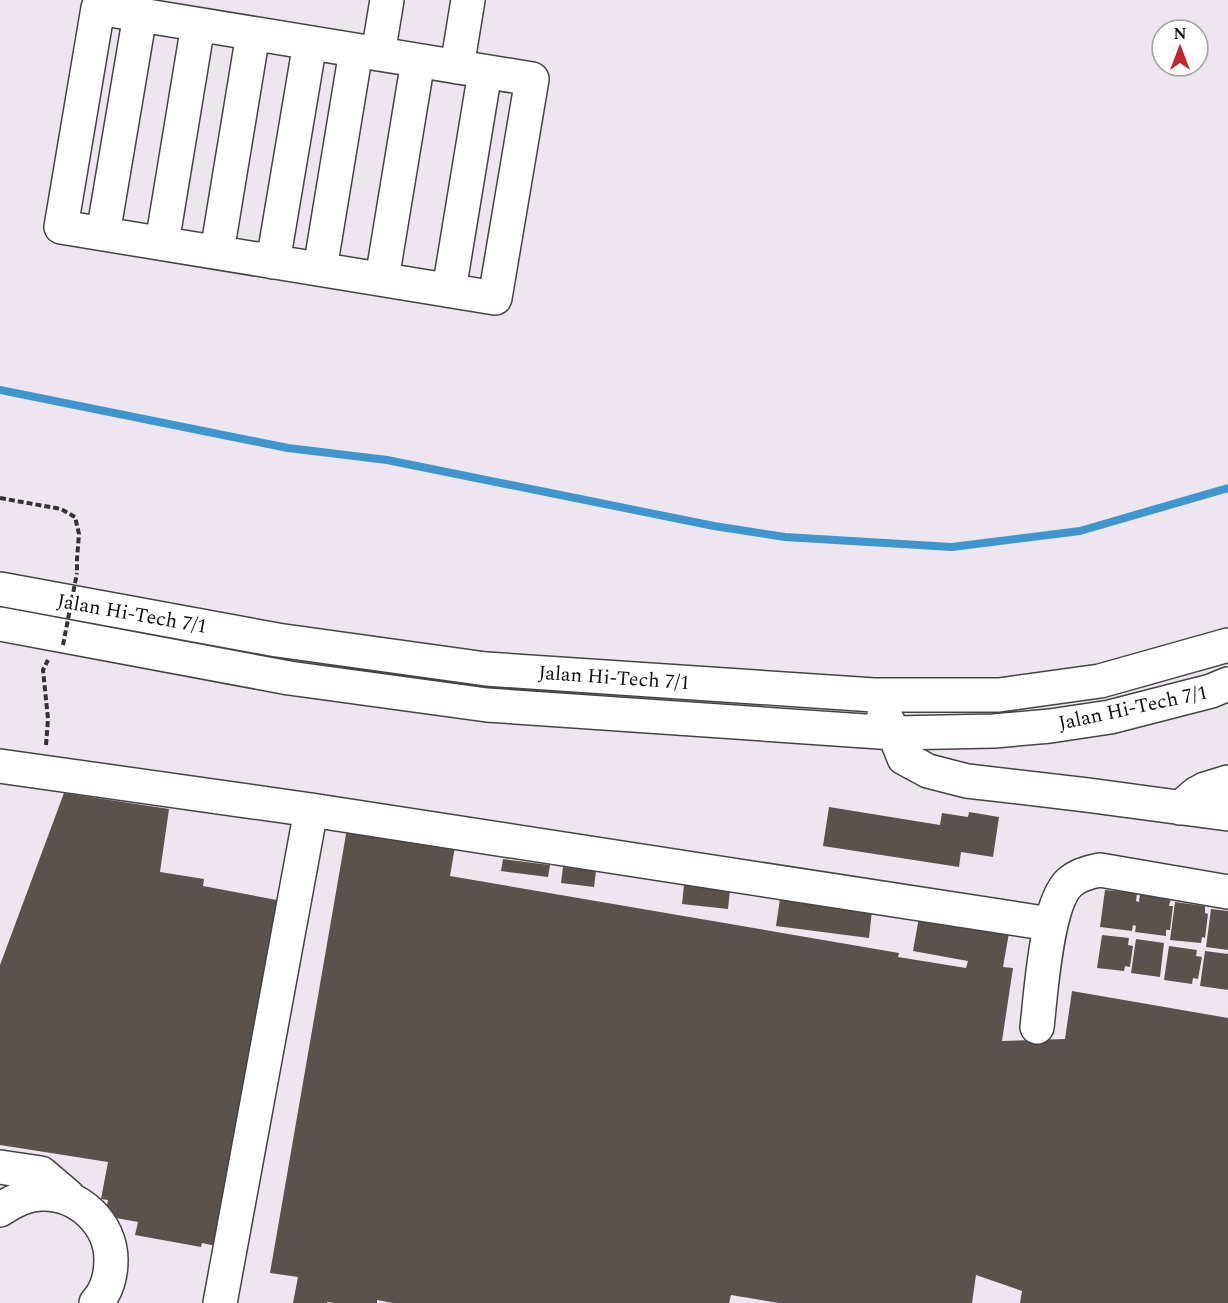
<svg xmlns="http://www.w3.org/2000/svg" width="1228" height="1303" font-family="Spectral,serif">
  <rect width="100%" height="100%" fill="#fffdf5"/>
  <path fill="#eee6ef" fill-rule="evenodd" d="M0,0H1228V1303H0ZM1162,30H1198V66H1162Z"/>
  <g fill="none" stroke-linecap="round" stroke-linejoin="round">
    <path stroke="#3f96cf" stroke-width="8" d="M0,390L288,448L387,460L714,526L785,537L952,547L1080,531L1228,488"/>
  </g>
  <path fill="#5a524d" d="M64,793L169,809L160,872L204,879L203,886L277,900L216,1246L202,1243L201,1247L135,1235L138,1222L105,1216L108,1200L101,1199L108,1162L0,1145V965Z
    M829,807L940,825L942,813L968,817L969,812L999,817L993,857L961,852L959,867L823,846Z
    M349,817L457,835L450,876L899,953L898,957L966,968L968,961L913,951L919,917L1009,933L1003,967L1013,968L1002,1041L1065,1039L1072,991L1228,1018V1303H1020L1022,1291L976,1275L972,1303H779L731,1295L729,1303H393L377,1300V1303H335L327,1302V1303H293L298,1277L270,1273Z
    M503,859L550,865L548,877L501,871Z
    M563,867L596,871L594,887L561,883Z
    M684,885L730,890L728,909L682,904Z
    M1105,890L1137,893L1136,901L1139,902L1140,894L1171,898L1169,906H1173L1170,930H1166V936L1135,932L1136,926L1133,925L1132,931L1100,927Z
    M780,899L872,910L869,938L776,926Z
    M1175,902L1205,906V913L1208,914L1205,938L1202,937L1201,943L1170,940Z
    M1211,909L1228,911V950L1206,947Z
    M1102,935L1129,938L1128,945L1133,946L1130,967L1125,966L1124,971L1097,968Z
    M1136,939L1164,943L1160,977L1131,973Z
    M1169,946L1197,950L1196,956L1202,957L1198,979L1193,978L1192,984L1164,980Z
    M1205,951L1228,954V990L1200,986Z"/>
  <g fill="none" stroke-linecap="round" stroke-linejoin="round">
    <g stroke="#444" stroke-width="36">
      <path id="minor" d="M98,8L532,79L495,298L61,227Z
        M378,54L387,0
        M457,67L468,0
        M103,234L140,15
        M162,243L198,25
        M217,252L253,34
        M273,262L310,43
        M320,269L356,51
        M382,279L418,61
        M449,290L485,72
        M0,589L277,640L486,669L874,695H999L1100,681L1228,645
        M0,624L289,678L487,705L894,733L994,731L1050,726L1110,717L1211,691L1228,684
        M884,714L894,733L904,758L928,771L967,781L1087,795L1228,814
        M0,766L311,810L1050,924
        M1180,808L1196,794L1205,789L1228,782
        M1037,1027C1041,994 1046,903 1070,882C1078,875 1089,872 1100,870L1228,892
        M0,1167L41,1173L68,1196
        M0,1210C13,1201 26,1194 42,1194C79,1193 111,1224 111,1260C111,1276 107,1291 96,1303
        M220,1303L311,810"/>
    </g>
    <path stroke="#333" stroke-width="4" stroke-dasharray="6 3" stroke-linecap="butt" d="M0,498L61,509L75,517L79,534L77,559V573
      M46,745L48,719L43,670L48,660"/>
    <use href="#minor" stroke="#fff" stroke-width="33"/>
    <path stroke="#333" stroke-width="4" stroke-dasharray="6 3" stroke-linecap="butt" d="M63,645L77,573"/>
  </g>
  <g text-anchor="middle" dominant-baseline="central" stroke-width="6" stroke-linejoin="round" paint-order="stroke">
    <g font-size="20" fill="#111" stroke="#fff">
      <text transform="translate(132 614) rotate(10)">Jalan Hi-Tech 7/1</text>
      <text transform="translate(614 678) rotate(4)">Jalan Hi-Tech 7/1</text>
      <text transform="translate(1133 708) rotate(-12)">Jalan Hi-Tech 7/1</text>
    </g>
  </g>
  <g transform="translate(1180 48)"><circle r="28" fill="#ffffff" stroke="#a0a0a0" stroke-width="1.5"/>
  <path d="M0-4.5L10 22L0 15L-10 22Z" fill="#c4262e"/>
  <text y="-9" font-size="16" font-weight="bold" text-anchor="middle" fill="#111111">N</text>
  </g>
</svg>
